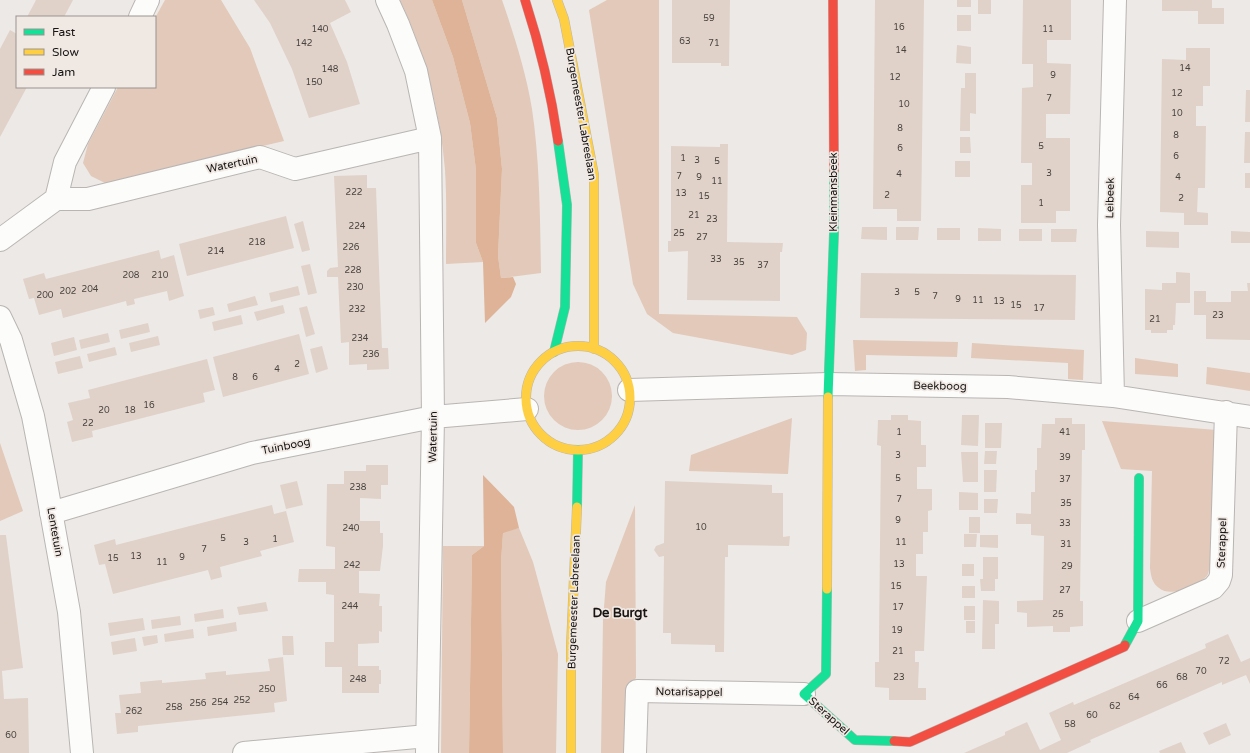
<svg xmlns="http://www.w3.org/2000/svg" width="1250" height="753" font-family="'Varela Round',sans-serif">
  <rect width="100%" height="100%" fill="#ede9e6"/>
  <path fill="#e2c9b9" d="M165,0H221L250,48L284,141L105,183L91,176L83,163L88,144L118,87H155V18Z
    M400,0H432L453,57L470,123L476,170V243L483,262L446,264C446,233 447,201 445,170C441,114 424,50 400,0Z
    M462,0H502C514,35 526,72 532,109C540,163 540,218 541,273L501,278L498,256L502,169L497,118Z
    M607,0H659V314L797,317L807,333L806,350L792,355L673,333L647,314L633,284L589,10Z
    M853,340L958,342L957,357L866,355V370L855,371Z
    M972,343L1084,350L1083,380L1068,379V363L971,358Z
    M1135,358L1178,364V377L1135,374Z
    M544 396a34 34 0 1 1 68 0a34 34 0 1 1-68 0Z
    M1207,367L1250,373V391L1206,384Z
    M792,418L788,474L689,471L691,455Z
    M1102,421L1217,430L1210,565C1209,569 1209,574 1206,577C1196,586 1171,598 1159,588C1152,583 1151,576 1150,568L1152,471L1121,469Z
    M0,443L23,511L0,521Z
    M635,505L636,678L626,689L625,753H601L603,620L606,582Z
    M519,528L533,562L558,654L556,753H503L501,561L503,532Z
    M443,546H484L472,555L469,753H441Z"/>
  <path fill="#deb397" d="M432,0H462L497,118L502,169L498,256L501,278L513,277L516,284L511,297L485,323L483,262L476,243V170L470,123L453,57Z
    M483,475L514,507L519,528L503,533L501,561L503,753H469L472,555L484,546Z"/>
  <path fill="#e0d2c9" d="M36,0H73L64,17H27Z
    M254,0H345L351,12L330,23L347,62L360,104L309,118L292,69L270,23Z
    M672,0H730L729,66H721V63H672Z
    M875,0H924L921,221H897V209H873Z
    M957,0H971V7H957Z
    M978,0H991V14H978Z
    M1023,0H1071V40H1047V63L1071,64L1070,114H1046V138H1070V211H1056V223H1021V185H1032V163H1021L1022,88L1033,87V64H1022Z
    M1162,0H1212V8H1224V24H1198V11H1162Z
    M957,15H971V31H957Z
    M10,30L17,34V87H27L0,137V49Z
    M957,45L971,47V64L956,63Z
    M1186,48H1210V86H1203V106H1196V126H1206L1205,188H1198L1197,212L1208,213V225H1184V213L1160,212L1162,59L1186,60Z
    M965,73H976V114L970,113V131H960L961,88H965Z
    M1246,90H1250V122H1245Z
    M1245,132H1250V163H1244Z
    M960,137H970L971,153H960Z
    M720,144H728L727,242L783,243L782,252H780V301L687,300L688,251L668,252V241H671V146L720,147Z
    M955,161H970V177H955Z
    M1245,173H1250V188H1245Z
    M367,175V188H376L382,348H388L389,369L367,370V364L349,365V342L341,343L338,277H327V271L330,268L338,267L334,176Z
    M286,216L294,248L187,276L179,244Z
    M303,221L310,250L302,252L294,224Z
    M862,227H887V240L861,239Z
    M896,227H919L918,240H896Z
    M937,228H960V240H937Z
    M978,228L1001,229V241H978Z
    M1019,229H1042V241H1019Z
    M1051,229H1077L1076,242H1051Z
    M1146,231L1179,232V248L1146,247Z
    M1231,231L1250,232V243H1231Z
    M159,250L161,259L174,255L184,296L169,301L167,291L134,299L135,304L127,306L126,301L63,318L61,309L39,315L34,298L29,299L23,279L44,273L46,279Z
    M310,264L317,293L308,295L301,266Z
    M1176,272L1190,273V303H1176L1175,325H1173V330H1167V333H1151V330H1145V289L1162,290V283H1176Z
    M861,273L1076,275L1075,320L860,318Z
    M1247,283H1250V340L1206,339V315H1194V291H1206V302H1231V291H1248Z
    M298,286L300,295L271,302L269,293Z
    M255,296L258,305L229,312L227,304Z
    M283,305L285,313L257,321L254,312Z
    M307,306L315,334L306,337L299,308Z
    M213,307L215,315L200,319L198,310Z
    M241,315L243,324L214,331L212,322Z
    M148,323L150,332L121,339L119,330Z
    M108,333L110,342L81,349L79,340Z
    M299,334L309,374L223,397L213,357Z
    M158,336L160,345L131,352L129,343Z
    M74,337L77,350L54,356L51,343Z
    M322,346L328,369L316,373L310,349Z
    M115,347L117,355L89,362L87,354Z
    M80,356L83,368L58,374L55,362Z
    M207,359L215,390L203,393L205,402L92,431L93,437L72,442L67,422L73,420L68,403L90,398L88,390Z
    M891,415H908V420L921,421V445H926V467H917V489H932V510L928,511V532H923V554H916V576H927L924,651H915V662H919L918,688H926V700H889V688L875,687V662H879V640L881,446L877,445L878,420H891Z
    M962,415H979L978,446L961,445Z
    M1055,418H1072V424H1085V450H1082L1080,601H1083V626L1070,627V632H1053V626L1027,627V613L1017,612V601L1043,600L1044,536L1031,535V524H1016V513L1031,514V492H1035V470H1037V448H1041L1042,424H1055Z
    M985,423H1002L1001,448H985Z
    M985,451H997L996,464H984Z
    M961,452H978V482H963Z
    M366,465H388V485H381V499L360,498V521H380V533H383V546L380,571H359V593L380,594L379,606H382V632L379,631V643L358,644V666H379V670H381V684H379V693H342V667H325V642H334V595L326,594V582H298L299,569H335V547L326,546L327,484H344V471H366Z
    M984,470H997L996,492H984Z
    M297,481L303,505L286,509L280,485Z
    M665,481L772,485V493H783V537L790,536L789,546L728,545V557H725L724,652H715V645L671,644V633H663L664,556L659,557L654,550L656,546L664,543Z
    M959,492L978,493V510H959Z
    M984,499H998L997,513H984Z
    M272,505L274,514L286,511L294,542L260,551L262,556L220,567L222,577L211,580L208,570L113,594L105,564L99,565L94,545L115,539L116,545Z
    M969,517H980V533H969Z
    M964,534H977L976,547H964Z
    M0,535H6L23,668L2,671L4,699L28,698L29,753H0Z
    M980,535H998V548L980,547Z
    M983,557H998V579H995V591H981L980,579H993H983Z
    M962,564H974V576H962Z
    M962,586H975V598H962Z
    M983,600L999,601V624H995V649H982Z
    M266,602L268,611L239,615L237,607Z
    M964,606H975V620H964Z
    M223,609L224,618L195,622L194,614Z
    M180,616L181,625L152,629L151,620Z
    M143,618L145,630L110,636L108,623Z
    M966,621H975V633H966Z
    M236,622L237,631L208,636L207,627Z
    M193,629L194,638L165,642L164,634Z
    M1228,634L1241,662L1250,658V684L1246,675L1222,685V682L1090,740L1091,742L1067,753H964L1005,735V732L1027,722L1040,750L1061,740L1049,713L1073,702L1074,705L1206,648L1205,644Z
    M157,635L158,643L144,646L142,637Z
    M282,636H293L294,655H283Z
    M135,638L137,651L113,655L111,642Z
    M283,657L287,701L274,703L275,712L138,726V732L117,734L115,713H121L119,695L141,693L140,682L162,680V683L206,679L205,673L226,671V675L270,671L268,659Z
    M1226,723L1231,735L1209,745L1203,733Z
    M1181,742L1186,753H1160L1159,751Z"/>
  <g fill="none" stroke-linecap="round" stroke-linejoin="round">
    <g stroke="#b9b5b3" stroke-width="24">
      <path id="street" d="M387,0L398,24L416,71L430,138L433,417L427,753
        M140,17L148,0
        M56,199L65,162L104,87
        M0,240L56,199H88L260,157L295,169L430,138
        M0,317L11,340L33,416L45,478L69,612L82,753
        M629,390L828,384L1008,387L1113,396L1250,417
        M1113,396L1109,225L1115,0
        M51,513L252,453L433,417L527,409
        M1138,621L1213,588L1219,581L1221,575L1226,412
        M244,753L427,736
        M635,753L637,691L804,694"/>
    </g>
    <g stroke="#b9b5b3" stroke-width="10">
      <path id="fast" d="M554,352L565,307L567,205L558,141
        M828,397L834,233V171
        M577,507L578,450
        M827,589L826,674L804,694L855,740L894,741
        M1125,645L1138,621L1139,478"/>
    </g>
    <g stroke="#b9b5b3" stroke-width="10">
      <path id="slow" d="M557,0L564,19L594,175V349
        M526 398a52 52 0 1 1 104 0a52 52 0 1 1-104 0Z
        M827,589L828,397
        M571,753V647L577,507"/>
    </g>
    <g stroke="#b9b5b3" stroke-width="10">
      <path id="jam" d="M525,0C540,46 551,93 558,141
        M833,0L834,171
        M894,741L910,742L1124,647L1125,645"/>
    </g>
    <use href="#street" stroke="#fcfcfb" stroke-width="22"/>
    <use href="#fast" stroke="#16e098" stroke-width="9"/>
    <use href="#slow" stroke="#ffcf43" stroke-width="9"/>
    <use href="#jam" stroke="#f24e42" stroke-width="9"/>
  </g>
  <g text-anchor="middle" dominant-baseline="central" stroke-width="3.5" stroke-linejoin="round" paint-order="stroke">
    <g font-size="9" fill="#494440">
      <text x="709" y="18">59</text>
      <text x="899" y="27">16</text>
      <text x="320" y="29">140</text>
      <text x="1048" y="29">11</text>
      <text x="685" y="41">63</text>
      <text x="304" y="43">142</text>
      <text x="714" y="43">71</text>
      <text x="901" y="50">14</text>
      <text x="1185" y="68">14</text>
      <text x="330" y="69">148</text>
      <text x="1053" y="75">9</text>
      <text x="895" y="77">12</text>
      <text x="314" y="82">150</text>
      <text x="1177" y="93">12</text>
      <text x="1049" y="98">7</text>
      <text x="904" y="104">10</text>
      <text x="1177" y="113">10</text>
      <text x="900" y="128">8</text>
      <text x="1176" y="135">8</text>
      <text x="1041" y="146">5</text>
      <text x="900" y="148">6</text>
      <text x="1176" y="156">6</text>
      <text x="683" y="158">1</text>
      <text x="697" y="160">3</text>
      <text x="717" y="161">5</text>
      <text x="1049" y="173">3</text>
      <text x="899" y="174">4</text>
      <text x="679" y="176">7</text>
      <text x="699" y="177">9</text>
      <text x="1178" y="177">4</text>
      <text x="717" y="181">11</text>
      <text x="354" y="192">222</text>
      <text x="681" y="193">13</text>
      <text x="887" y="195">2</text>
      <text x="704" y="196">15</text>
      <text x="1181" y="198">2</text>
      <text x="1041" y="203">1</text>
      <text x="694" y="215">21</text>
      <text x="712" y="219">23</text>
      <text x="357" y="226">224</text>
      <text x="679" y="233">25</text>
      <text x="702" y="237">27</text>
      <text x="257" y="242">218</text>
      <text x="351" y="247">226</text>
      <text x="216" y="251">214</text>
      <text x="716" y="259">33</text>
      <text x="739" y="262">35</text>
      <text x="763" y="265">37</text>
      <text x="353" y="270">228</text>
      <text x="131" y="275">208</text>
      <text x="160" y="275">210</text>
      <text x="355" y="287">230</text>
      <text x="90" y="289">204</text>
      <text x="68" y="291">202</text>
      <text x="897" y="292">3</text>
      <text x="917" y="292">5</text>
      <text x="45" y="295">200</text>
      <text x="935" y="296">7</text>
      <text x="958" y="299">9</text>
      <text x="978" y="300">11</text>
      <text x="999" y="301">13</text>
      <text x="1016" y="305">15</text>
      <text x="1039" y="308">17</text>
      <text x="357" y="309">232</text>
      <text x="1218" y="315">23</text>
      <text x="1155" y="319">21</text>
      <text x="360" y="338">234</text>
      <text x="371" y="354">236</text>
      <text x="297" y="364">2</text>
      <text x="277" y="369">4</text>
      <text x="235" y="377">8</text>
      <text x="255" y="377">6</text>
      <text x="149" y="405">16</text>
      <text x="104" y="410">20</text>
      <text x="130" y="410">18</text>
      <text x="88" y="423">22</text>
      <text x="899" y="432">1</text>
      <text x="1065" y="432">41</text>
      <text x="898" y="455">3</text>
      <text x="1065" y="457">39</text>
      <text x="898" y="478">5</text>
      <text x="1065" y="479">37</text>
      <text x="358" y="487">238</text>
      <text x="899" y="499">7</text>
      <text x="1066" y="503">35</text>
      <text x="898" y="520">9</text>
      <text x="1065" y="523">33</text>
      <text x="701" y="527">10</text>
      <text x="351" y="528">240</text>
      <text x="223" y="538">5</text>
      <text x="275" y="539">1</text>
      <text x="246" y="542">3</text>
      <text x="901" y="542">11</text>
      <text x="1066" y="544">31</text>
      <text x="204" y="549">7</text>
      <text x="136" y="556">13</text>
      <text x="182" y="557">9</text>
      <text x="113" y="558">15</text>
      <text x="162" y="562">11</text>
      <text x="899" y="564">13</text>
      <text x="352" y="565">242</text>
      <text x="1067" y="566">29</text>
      <text x="896" y="586">15</text>
      <text x="1065" y="590">27</text>
      <text x="350" y="606">244</text>
      <text x="898" y="607">17</text>
      <text x="1058" y="614">25</text>
      <text x="897" y="630">19</text>
      <text x="898" y="651">21</text>
      <text x="1224" y="661">72</text>
      <text x="1201" y="671">70</text>
      <text x="899" y="677">23</text>
      <text x="1182" y="677">68</text>
      <text x="358" y="679">248</text>
      <text x="1162" y="685">66</text>
      <text x="267" y="689">250</text>
      <text x="1134" y="697">64</text>
      <text x="242" y="700">252</text>
      <text x="220" y="702">254</text>
      <text x="198" y="703">256</text>
      <text x="1115" y="706">62</text>
      <text x="174" y="707">258</text>
      <text x="134" y="711">262</text>
      <text x="1092" y="715">60</text>
      <text x="1070" y="724">58</text>
      <text x="11" y="735">60</text>
    </g>
    <g font-size="11" fill="#171413" stroke="#f0e8e3">
      <text transform="translate(581 114) rotate(80)">Burgemeester Labreelaan</text>
      <text transform="translate(232 164) rotate(-12)">Watertuin</text>
      <text transform="translate(833 192) rotate(-90)">Kleinmansbeek</text>
      <text transform="translate(1110 198) rotate(-89)">Leibeek</text>
      <text transform="translate(940 386) rotate(1)">Beekboog</text>
      <text transform="translate(433 437) rotate(-89)">Watertuin</text>
      <text transform="translate(286 446) rotate(-11)">Tuinboog</text>
      <text transform="translate(55 532) rotate(80)">Lentetuin</text>
      <text transform="translate(1222 543) rotate(-88)">Sterappel</text>
      <text transform="translate(574 602) rotate(-88)">Burgemeester Labreelaan</text>
      <text transform="translate(689 692) rotate(1)">Notarisappel</text>
      <text transform="translate(829 716) rotate(42)">Sterappel</text>
    </g>
    <g font-size="13" font-weight="bold" fill="#171413" stroke="#f0e8e3">
      <text x="620" y="613">De Burgt</text>
    </g>
  </g>
  <rect x="16" y="16" width="140" height="72" fill="#f0e8e3" stroke="#999390"/>
  <rect x="24" y="29" width="20" height="6" fill="#16e098" stroke="#999390"/>
  <text x="52" y="36" font-size="12" fill="#171413">Fast</text>
  <rect x="24" y="49" width="20" height="6" fill="#ffcf43" stroke="#999390"/>
  <text x="52" y="56" font-size="12" fill="#171413">Slow</text>
  <rect x="24" y="69" width="20" height="6" fill="#f24e42" stroke="#999390"/>
  <text x="52" y="76" font-size="12" fill="#171413">Jam</text>
</svg>
